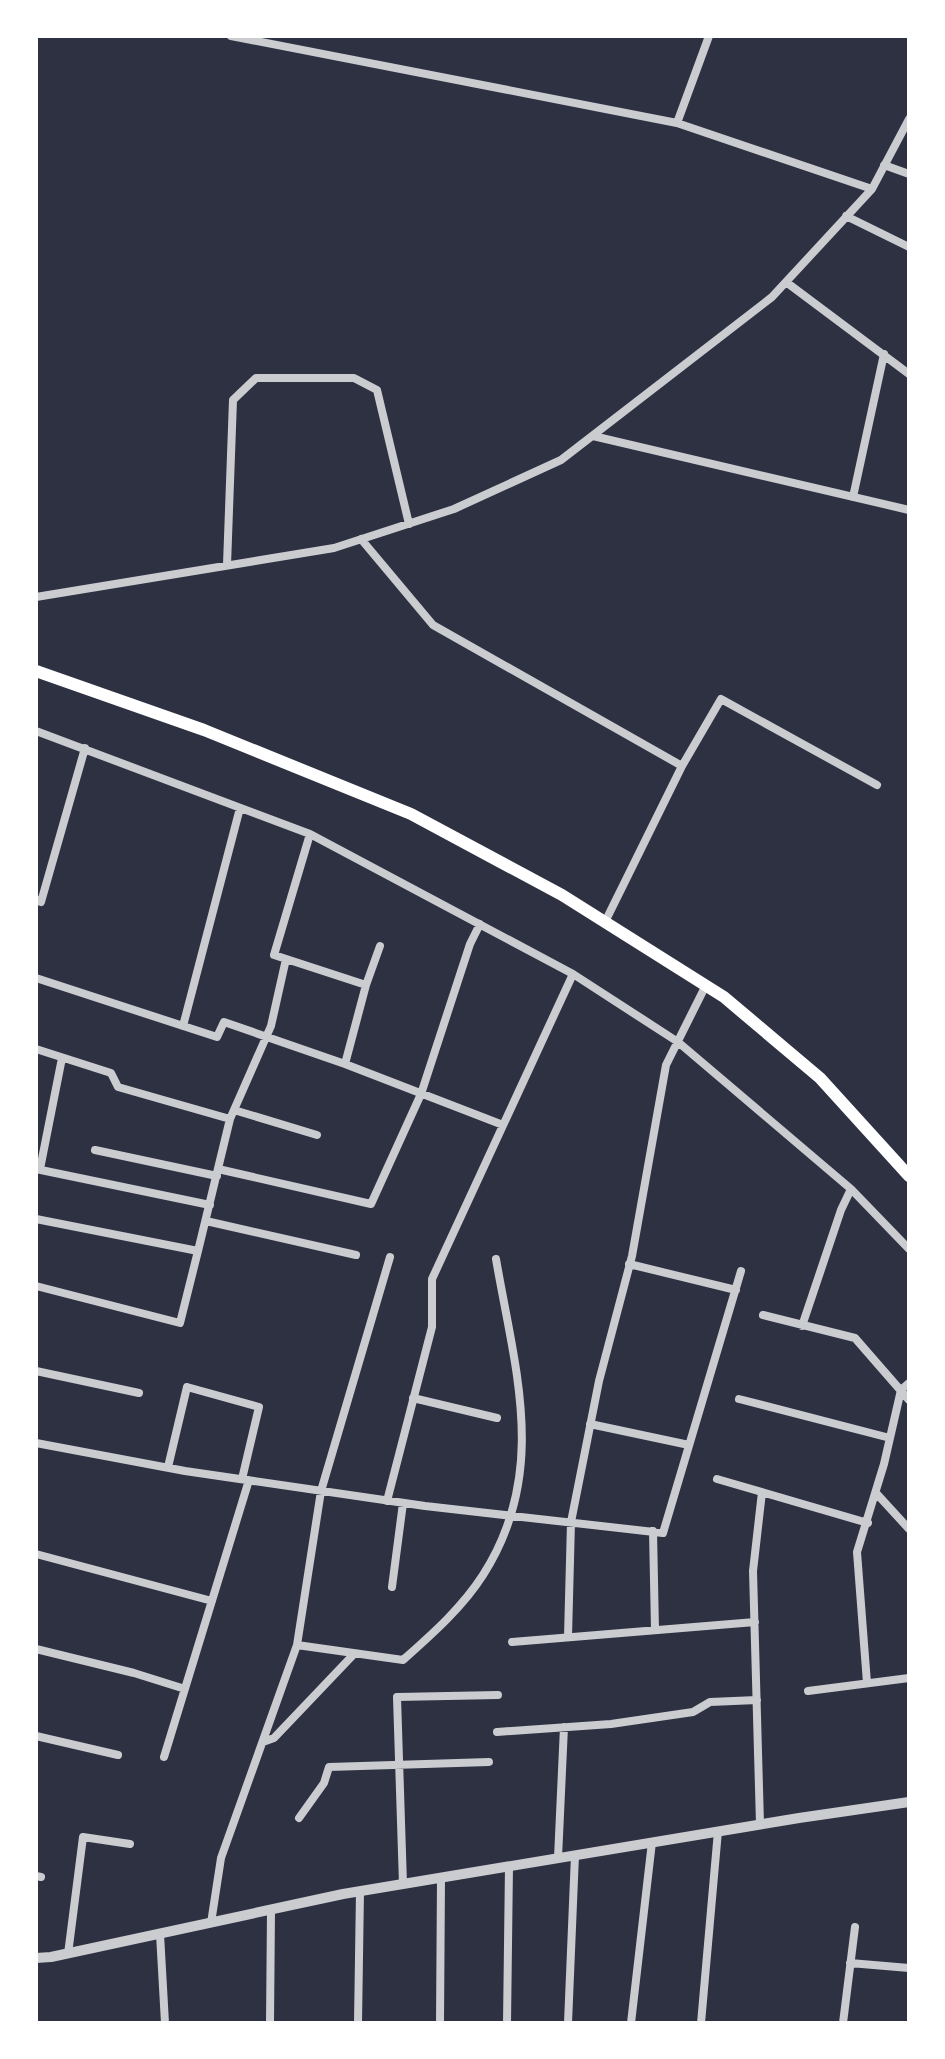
<svg xmlns="http://www.w3.org/2000/svg" width="945" height="2059" font-family="'Alegreya Sans',sans-serif">
  <rect width="100%" height="100%" fill="#2d3142"/>
  <g fill="none" stroke-linecap="round" stroke-linejoin="round">
    <path stroke="#caccd0" stroke-width="8" d="M231,36L677,123L872,189
      M677,123L709,36
      M884,165L909,174
      M846,216L909,247
      M786,282L909,374
      M593,436L909,510
      M853,497L884,354
      M361,539L433,625L682,766L605,922
      M227,565L233,400L256,378H354L377,390L409,524
      M36,597L334,548L454,509L561,460L772,297L872,189L909,119
      M36,731L310,834L573,974L678,1042L851,1189L909,1249
      M682,766L721,699L877,785
      M310,834L274,955L366,985
      M36,900L41,902L85,748
      M36,978L217,1037L224,1022L345,1064L503,1125
      M183,1026L240,808
      M36,1049L111,1073L118,1087L230,1119
      M345,1064L366,985L380,946
      M234,1110L317,1135
      M95,1150L217,1176
      M36,1169L210,1205
      M40,1169L62,1058
      M218,1169L371,1204L421,1094L470,944L480,924
      M36,1219L198,1251L230,1119L271,1026L286,959
      M206,1221L356,1255
      M629,1264L736,1290
      M36,1286L180,1323L198,1251
      M763,1315L855,1338L909,1400
      M802,1326L841,1210L851,1189
      M36,1371L139,1393
      M413,1398L497,1418
      M739,1399L890,1438
      M590,1424L689,1445
      M36,1443L185,1471L425,1506L663,1533L741,1271
      M168,1467L187,1387L259,1407L242,1479
      M717,1479L868,1523
      M876,1493L909,1529
      M387,1501L432,1327V1279L573,974
      M653,1531L655,1630
      M36,1554L212,1601
      M392,1587L403,1503
      M568,1637L571,1522L599,1381L632,1256L666,1065L706,985
      M512,1642L755,1622
      M297,1645L403,1660C431,1635 462,1608 483,1575C549,1472 515,1370 496,1259
      M36,1649L134,1673L185,1689
      M867,1683L857,1552L884,1464L901,1390L909,1383
      M808,1691L909,1678
      M497,1732L611,1724L693,1712L710,1702L757,1700
      M36,1736L118,1755
      M263,1742L274,1738L354,1654
      M164,1757L249,1480
      M299,1818L324,1783L329,1767L489,1762
      M760,1824L753,1571L762,1492
      M558,1858L564,1727
      M36,1876L41,1877
      M403,1884L397,1697L498,1695
      M211,1923L221,1858L297,1645L321,1491L390,1257
      M160,1934L165,2023
      M68,1954L83,1837L130,1844
      M850,1963L909,1968
      M270,2023L271,1910
      M358,2023L360,1891
      M440,2023L441,1878
      M507,2023L509,1866
      M568,2023L575,1855
      M631,2023L652,1842
      M701,2023L718,1831
      M843,2023L855,1927"/>
    <path stroke="#caccd0" stroke-width="10" d="M36,1958L51,1957L343,1894L799,1818L909,1802"/>
    <path stroke="#fff" stroke-width="12" d="M36,671L204,730L411,814L562,895L724,997L820,1078L909,1176"/>
  </g>
  <rect width="945" height="2059" fill="none" stroke="#ffffff" stroke-width="76"/>
</svg>
